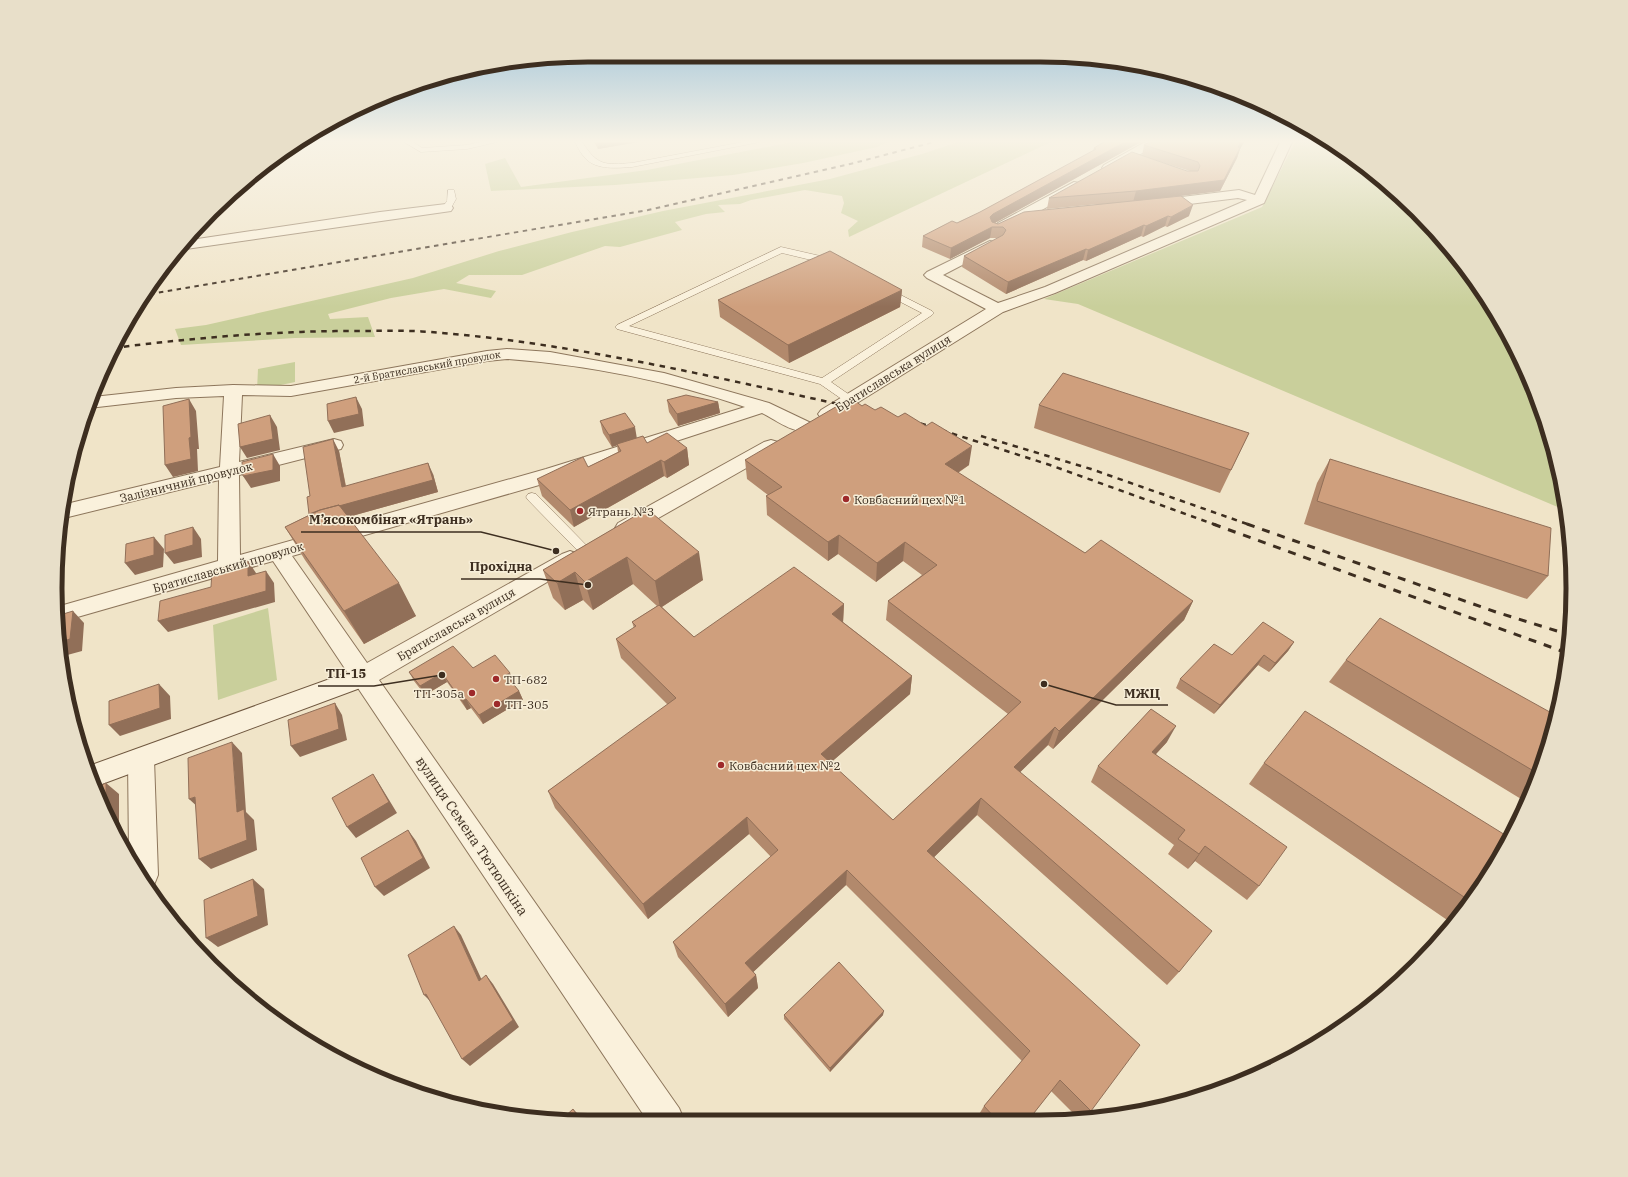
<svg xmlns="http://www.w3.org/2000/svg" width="1628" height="1177" font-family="'IBM Plex Serif',serif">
  <rect width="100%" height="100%" fill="#f0e4c8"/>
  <path fill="#c9cf9b" d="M793,142H888L877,147L803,163L733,175L615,185L491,191L485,164L505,158L521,187L647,170Z
    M958,142H1051L849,237L848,230L858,221L841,213L844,203L842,196L805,190L751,200L740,204L718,205L725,212L706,214L675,222L682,230L620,247L605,246L522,275H469L456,283L496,291L491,298L444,289L391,298L328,314L330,319L368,317L375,337L295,338L181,345L175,329L206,325L413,278L499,251L572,232L663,211L830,179L922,154Z
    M1295,142H1329L1391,187L1441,237L1502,322L1545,417L1567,511L1078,304L1044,299L1262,207Z
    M295,362V382L257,390L258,369Z
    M268,608L277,680L218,700L213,625Z"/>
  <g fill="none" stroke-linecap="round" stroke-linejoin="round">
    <g stroke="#8d765c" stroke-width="1">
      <path id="lane" d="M404,142H413L422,148L467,145L480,142H497L467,149L421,152Z
        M575,142H582C598,166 604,165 632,163L743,142H760L632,167C617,168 597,170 586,159C581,154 578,148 575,142Z
        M448,190H454L456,199L451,208L446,210L442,208L447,201Z
        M781,247L829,258L836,262L832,265L782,253L629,326L822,378L922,313L883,293L881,291L883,289H889L932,311L934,313L932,315L831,382L854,398L855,400L854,402H846L820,384L617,329L615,327L617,325Z
        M532,493L536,494L589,548L591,551L589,554L585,555L581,554L528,500L526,497L528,494Z"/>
    </g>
    <g stroke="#8d765c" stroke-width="2">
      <path id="street" d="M1145,142H1161L1112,171H1104L1102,168L1104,165Z
        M1280,142H1292L1264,203L1055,293L1003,312L833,418L827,420L821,418L818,414L821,410L986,309L927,278L924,275L927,272L990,241L995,242L997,245L995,248L943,275L998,303L1045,287L1247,200L1238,198L1157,208L1152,207L1150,204L1152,201L1157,200L1239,190L1255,195Z
        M1074,182L1079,183L1081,186L1079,189L1008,229L1003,230L998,229L996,226L998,223Z
        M446,204L451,205L453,208L451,211L179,250L184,241L380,212Z
        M507,349L550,352L664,373L769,403L811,423L813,427L811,431C795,435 776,420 762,413L560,479L292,556L367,663L562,554L570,551L578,554L581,559L578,564L379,680L679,1108L684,1120H647L273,561L60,622V606L218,561L219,480L60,519L62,505L220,467L224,396L176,398L89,408L93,397L176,388L233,385L291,386L487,351ZM507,359C587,365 669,381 745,407L546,469L240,555L239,475L341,449L343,445L341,441L334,439L239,462L242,395L291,396L487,361Z
        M771,440L778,442L780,446L778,450L632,533L625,535L618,533L615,528L618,523L764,442Z
        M141,748L150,751L154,759L158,875L154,885L151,886L129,854L128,759L132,751Z"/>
    </g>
    <g stroke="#6f573f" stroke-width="2">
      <path id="secondary" d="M363,667L371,670L375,677L371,684L94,787L86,767Z"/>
    </g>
    <use href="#lane" fill="#faf1dc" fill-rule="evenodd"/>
    <use href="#street" fill="#faf1dc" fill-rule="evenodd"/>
    <use href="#secondary" fill="#faf1dc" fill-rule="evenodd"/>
    <path stroke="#3d2e20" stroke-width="2" stroke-dasharray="4.5 4.5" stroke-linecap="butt" d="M291,146L314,142
      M150,294L648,210L854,163L934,142"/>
    <path stroke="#3d2e20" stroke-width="2.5" stroke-dasharray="5.5 5.5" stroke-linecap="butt" d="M113,348C192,338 272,331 352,331C379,331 405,330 431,332C573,343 713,377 852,407
      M910,420L1050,465L1216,525
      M981,436L1091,469L1250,525"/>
    <path stroke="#3d2e20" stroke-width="3" stroke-dasharray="8 8" stroke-linecap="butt" d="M1213,524L1567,653
      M1247,524L1496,612L1570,635"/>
  </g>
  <path fill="#b2896c" d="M594,142H638L598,149Z
    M1104,142H1141L995,223L998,224L1098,204L1047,209L1049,198L1187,171H1190L1142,156L1144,145L1149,142H1244L1240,149L1237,158L1220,191L1150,199L1189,216L1167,227L1165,226L1143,237L1141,236L1086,261L1083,260L1006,294L962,267L964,256L999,238H990L950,259L922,247L923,236L957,223L980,212L1093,151L1094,148Z
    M902,290L900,307L789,363L720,317L718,300Z
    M667,400L718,402L720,413L678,426L669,412Z
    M1039,405L1249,433L1220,493L1034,428Z
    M862,406L969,465L958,473L1085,553L1193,601L1184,620L1053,749L1048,745L1020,772L1179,972L1167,985L977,815L934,857L1091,1111L1084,1118H1078L1051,1091L1030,1118H980L978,1116L984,1106L1022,1061L846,885L753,972L756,975L758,988L728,1017L678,957L673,942L771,857L749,834L648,919L555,808L548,791L668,705L621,658L616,639L634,628L632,622L657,606L633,584L593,610L583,600L565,610L553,598L543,570L647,509L703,580L662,607L694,637L844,604L843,622L912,676L910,694L830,763L893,820L1008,714L886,620L888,601L922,575L903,561L876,582L838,554L828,561L767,515L766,496L768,495L747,479L745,460Z
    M600,421L647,443L687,448L689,465L667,478L664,476L574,527L542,496L537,479L588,467L618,452L617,445L612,447L603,433Z
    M339,451L346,486L433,474L438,492L348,517L416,616L364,644L305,560L285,527L309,515L310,496Z
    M1330,459L1548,576L1527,599L1304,524L1317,483Z
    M1294,642L1288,651L1269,672L1258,665L1214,714L1176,688L1180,679L1232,655Z
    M1346,660L1555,727L1526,802L1329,682Z
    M473,668L514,682L512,683L519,691L523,700L483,724L471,708L467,710L447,682L425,695L414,681L409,672Z
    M1167,742L1156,754L1259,886L1247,900L1195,861L1188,869L1168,854L1174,845L1091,782L1098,766Z
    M1264,763L1510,838L1463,913L1453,924L1249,784Z
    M784,1015H883L830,1072L784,1019Z"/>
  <path fill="#916f58" d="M597,142H638L598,149Z
    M1125,142H1141L991,225L990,217L993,214Z
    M1241,142H1244L1240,149L1237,158L1220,191L1133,202L1136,191L1224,180L1238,147Z
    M1193,205L1189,216L1167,227L1171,217Z
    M1168,216L1165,226L1143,237L1146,226Z
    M1144,225L1141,236L1086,261L1088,250Z
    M992,227L990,238L950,259L951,248Z
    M1086,249L1083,260L1006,294L1008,282Z
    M902,290L900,307L789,363L788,345Z
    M356,397L362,409L364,426L334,433L328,421Z
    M189,399L196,411L199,449H197L198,471L173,477L165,465L189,438Z
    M718,402L720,413L678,426L677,414Z
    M270,415L277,427L280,450L247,458L240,447Z
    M635,427L637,439L612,447L609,435Z
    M333,439L339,451L348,499L342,487Z
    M972,446L969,465L942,483L945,464Z
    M687,448L689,465L667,478L664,462Z
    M273,454L280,466V481L251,488L243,476Z
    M661,460L664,476L574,527L570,510Z
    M428,463L433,474L438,492L316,526L309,514Z
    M193,527L201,539L202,557L174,564L165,553Z
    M839,535L838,554L828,561V542Z
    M154,537L164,549L163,567L135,575L125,563Z
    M905,542L903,561L876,582L877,563Z
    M699,552L703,580L660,608L655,581Z
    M627,557L633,584L593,610L585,582Z
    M248,561L256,573V588L248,576Z
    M266,571L274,583L275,602L168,632L158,621Z
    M575,572L583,600L565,610L557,583Z
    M399,583L416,616L364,644L344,611Z
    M1193,601L1184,620L1053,749L1059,731Z
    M844,604L843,623L832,614Z
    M73,611L84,623L82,651L60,657V642Z
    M1294,642L1288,651L1269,672L1275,663Z
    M1264,655L1258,665L1214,714L1220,705Z
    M442,673L447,682L425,695L420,686Z
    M510,673L514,682L510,684L506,675Z
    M912,676L910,694L820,772L821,754Z
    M159,684L170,696L171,719L120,736L109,725Z
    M519,691L523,700L483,724L479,715Z
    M466,699L471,708L467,710L462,701Z
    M335,703L342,715L347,740L300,757L291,746Z
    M1176,726L1167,742L1143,768L1152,752Z
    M1055,727L1048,745L1008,784L1014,767Z
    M232,742L242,753L246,812L254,820L257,850L211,869L199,859L237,812Z
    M373,774L380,785L397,813L356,838L347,827Z
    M106,783L119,794V835H117L110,824L106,815Z
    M195,797L200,809L189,799Z
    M981,798L977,815L924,867L927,851Z
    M747,817L749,834L648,919L643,904Z
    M408,830L416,841L430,868L384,896L375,887Z
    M1205,846L1195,861L1188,869L1199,854Z
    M847,870L846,885L748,977L745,963Z
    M253,879L264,889L268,925L218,947L206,938Z
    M454,926L461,935L486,989L479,981Z
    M486,975L493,984L519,1027L470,1066L462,1059Z
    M756,975L758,988L728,1017L725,1004Z
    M426,994L432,1003L424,995Z
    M254,1000L266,1008V1013L254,1003Z
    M884,1011L883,1015L830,1072V1068Z
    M573,1109L579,1115L582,1121H581Z"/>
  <path fill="#cf9f7d" stroke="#916f58" d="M1104,142H1125L993,214L990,217L992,222L998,224L1024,212L1181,196L1193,205L1171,217L1168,216L1146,226L1144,225L1088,250L1086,249L1008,282L964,256L1003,235L1006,230L1003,227H992L951,248L923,236L952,221L957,223L980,212L1096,149L1094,148Z
    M1149,142H1241L1238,147L1240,148L1224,180L1136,191L1049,198L1132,152L1187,171H1198L1200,166L1198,162L1144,145Z
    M830,251L902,290L788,345L718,300Z
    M1063,373L1249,433L1231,470L1039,405Z
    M686,395L718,402L677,414L667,400Z
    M356,397L359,414L328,421L327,404Z
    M851,398L862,406L865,404L875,410L881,407L898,417L905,413L926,426L932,422L972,446L945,464L1085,553L1101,540L1193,601L1059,731L1055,727L1014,767L1212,931L1179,972L981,798L927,851L1140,1045L1091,1111L1060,1080L1030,1118H995L984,1106L1030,1051L847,870L745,963L756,975L725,1004L673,942L778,850L747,817L643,904L548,791L676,698L616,639L636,626L632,622L659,605L694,637L794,567L844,604L832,614L912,676L821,754L893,820L1021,702L888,601L937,565L905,542L877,563L839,535L828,542L766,496L782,487L745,460Z
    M189,399L191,437L189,438L191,459L165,465L163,406Z
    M625,413L635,427L609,435L600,421Z
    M270,415L273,439L240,447L238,424Z
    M667,433L687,448L664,462L661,460L570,510L537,479L583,457L588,467L621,451L617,444L643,436L647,443Z
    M333,439L342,487L428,463L433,480L339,506V505L320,510L309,514L307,497L310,496L303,447Z
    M273,454V470L243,476L242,462Z
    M1330,459L1551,528L1548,576L1317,501Z
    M339,505L399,583L344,611L285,527L320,510Z
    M647,509L699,552L655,581L627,557L585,582L575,572L557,583L543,570Z
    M193,527V545L165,553V535Z
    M154,537V555L125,563L126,544Z
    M248,561V576L266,571V591L158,621L160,601L211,587L212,571Z
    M73,611L70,639L60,642V615Z
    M1380,618L1557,716L1555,727L1537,773L1346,660Z
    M1263,622L1294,642L1275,663L1264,655L1220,705L1180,679L1214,644L1232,655Z
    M453,646L473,668L495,655L510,673L506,675L519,691L479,715L466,699L462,701L442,673L420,686L409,672Z
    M159,684L160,708L109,725V701Z
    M335,703L339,729L291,746L288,720Z
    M1151,709L1176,726L1152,752L1287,847L1259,886L1205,846L1199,854L1178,839L1185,830L1098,766Z
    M1305,711L1510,838L1470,901L1264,763Z
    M232,742L237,812L244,809L247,840L199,859L195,797L189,799L188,758Z
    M373,774L389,802L347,827L332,798Z
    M106,783V815L95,788Z
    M408,830L423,858L375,887L361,858Z
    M253,879L258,916L206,938L204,900Z
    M454,926L479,981L486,975L513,1020L462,1059L426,994L424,995L408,955Z
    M839,962L884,1011L830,1068L784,1015Z
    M573,1109L581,1121H560Z"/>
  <linearGradient id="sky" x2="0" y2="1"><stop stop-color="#8fbad6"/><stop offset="0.46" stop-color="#f8f3e6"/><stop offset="1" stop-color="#f8f3e6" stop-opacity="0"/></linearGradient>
  <rect width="1628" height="307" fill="url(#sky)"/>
  <g fill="#9e2a2b" stroke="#f7eed8" stroke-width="1.5">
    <circle cx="846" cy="499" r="4"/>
    <circle cx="580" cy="511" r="4"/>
    <circle cx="496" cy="679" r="4"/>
    <circle cx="472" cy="693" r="4"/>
    <circle cx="497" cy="704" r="4"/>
    <circle cx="721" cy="765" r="4"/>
  </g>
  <g text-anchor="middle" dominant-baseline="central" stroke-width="3" stroke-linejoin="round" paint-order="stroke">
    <g font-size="10" fill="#3d2e20" stroke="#f7eed8">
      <text transform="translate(427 367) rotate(-10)">2-й Братиславський провулок</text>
    </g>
    <g font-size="12" fill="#3d2e20" stroke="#f7eed8">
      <text transform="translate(893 373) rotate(-32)">Братиславська вулиця</text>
      <text transform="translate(186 482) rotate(-14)">Залізничний провулок</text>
      <text transform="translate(228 567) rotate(-16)">Братиславський провулок</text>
      <text transform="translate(456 624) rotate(-30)">Братиславська вулиця</text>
    </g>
    <g font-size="12" fill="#3d2e20" stroke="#f7eed8" text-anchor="start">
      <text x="854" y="499">Ковбасний цех №1</text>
      <text x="588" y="511">Ятрань №3</text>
      <text x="504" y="679">ТП-682</text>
      <text x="464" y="693" text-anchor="end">ТП-305а</text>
      <text x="505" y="704">ТП-305</text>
      <text x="729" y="765">Ковбасний цех №2</text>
    </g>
    <g font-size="14" fill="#3d2e20" stroke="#f7eed8">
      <text transform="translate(472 836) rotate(56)">вулиця Семена Тютюшкіна</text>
    </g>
  </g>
  <path d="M0 0H1628V1177H0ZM588 62H1040A526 526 0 0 1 1566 588V589A526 526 0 0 1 1040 1115H588A526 526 0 0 1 62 589V588A526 526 0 0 1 588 62Z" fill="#e8dfc9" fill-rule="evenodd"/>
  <path fill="none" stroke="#3d2e20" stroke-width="5" d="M588 62H1040A526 526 0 0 1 1566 588V589A526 526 0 0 1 1040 1115H588A526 526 0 0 1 62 589V588A526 526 0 0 1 588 62Z"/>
  <path fill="none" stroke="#3d2e20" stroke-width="1.5" d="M556 551L481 532H301M588 585L540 579H461M442 675L374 686H318M1044 684L1116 705H1168"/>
  <g fill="#3d2e20" stroke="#f7eed8" stroke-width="1.5">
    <circle cx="556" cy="551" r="4"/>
    <circle cx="588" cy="585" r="4"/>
    <circle cx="442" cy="675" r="4"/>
    <circle cx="1044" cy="684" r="4"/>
  </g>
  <g font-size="13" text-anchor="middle" font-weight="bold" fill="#3d2e20" stroke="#f7eed8" stroke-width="3" stroke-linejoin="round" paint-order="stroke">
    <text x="391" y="524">М’ясокомбінат «Ятрань»</text>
    <text x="501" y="571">Прохідна</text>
    <text x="346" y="678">ТП-15</text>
    <text x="1142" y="698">МЖЦ</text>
  </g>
</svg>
